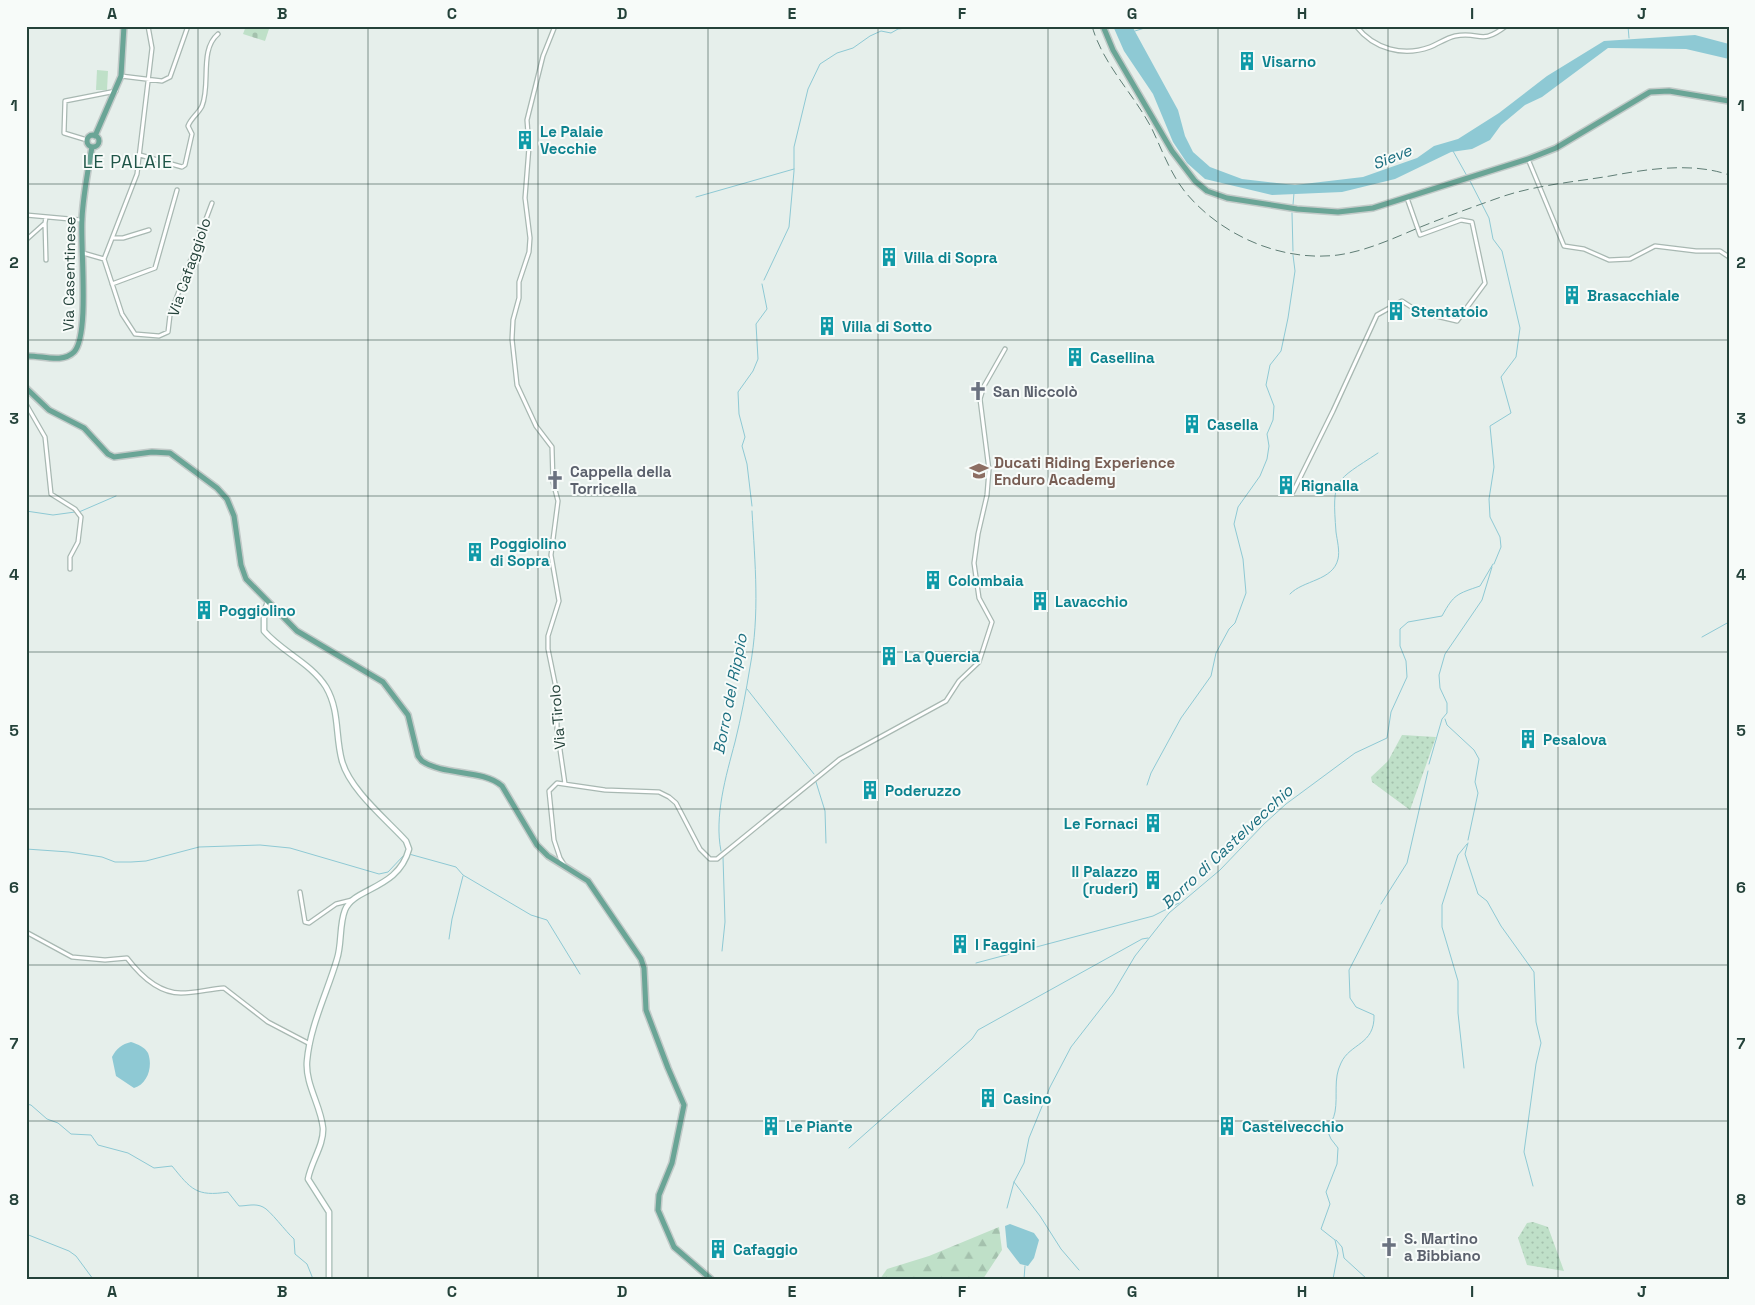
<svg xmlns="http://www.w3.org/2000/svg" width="1755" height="1305" font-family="'Space Grotesk',sans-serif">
  <defs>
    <pattern id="grass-dots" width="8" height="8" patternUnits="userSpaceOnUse" patternTransform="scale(1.25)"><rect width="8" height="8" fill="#bfe0c8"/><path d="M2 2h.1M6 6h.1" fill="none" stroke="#a4c1ad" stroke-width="1.8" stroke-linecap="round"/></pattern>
    <pattern id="forest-firs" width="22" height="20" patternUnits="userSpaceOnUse" patternTransform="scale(1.25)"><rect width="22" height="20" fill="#bfe0c8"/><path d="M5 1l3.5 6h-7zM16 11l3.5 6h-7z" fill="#a4c1ad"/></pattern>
    <pattern id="cemetery-stones" width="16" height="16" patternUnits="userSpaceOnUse" patternTransform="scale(1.25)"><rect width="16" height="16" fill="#bfe0c8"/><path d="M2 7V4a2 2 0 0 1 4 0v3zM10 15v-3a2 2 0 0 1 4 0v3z" fill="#a4c1ad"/></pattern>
  </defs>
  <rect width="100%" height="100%" fill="#e6efeb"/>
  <path fill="url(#grass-dots)" d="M1402,735L1436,737L1410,810L1372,782L1371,777L1388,761Z
    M1533,1222L1548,1227L1564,1271L1527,1265L1518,1238L1527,1223Z"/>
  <path fill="url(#forest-firs)" d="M999,1227L1002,1250L983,1279H880L887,1269L929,1256Z"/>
  <path fill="url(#cemetery-stones)" d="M246,26H270L265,41L243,34Z"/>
  <path fill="#bfe0c8" d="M97,70L108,71L107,90H96Z"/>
  <path fill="#8ec9d4" d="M1113,26H1132L1178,110L1185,136L1193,152L1210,167L1242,179L1295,185L1363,177L1417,158L1434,146L1458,139L1499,113L1547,76L1604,41L1695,35L1729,44V59L1686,49L1608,48L1542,97L1525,105L1501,125L1490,140L1472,149L1451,152L1395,179L1342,192L1272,195L1205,179L1187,163L1173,142L1153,94L1124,51Z
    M131,1042C137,1044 145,1047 148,1053C153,1066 148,1084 134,1088L116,1076L112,1057C116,1049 122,1044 131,1042Z
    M1010,1224L1034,1233L1039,1240L1034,1258L1028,1266L1020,1264L1007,1247L1005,1226Z"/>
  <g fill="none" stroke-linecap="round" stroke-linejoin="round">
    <path stroke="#8ec9d4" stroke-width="1" d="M923,26H947
      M1628,26L1629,38
      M1135,31L1151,26
      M1453,151L1467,176
      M1469,179L1489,218L1493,239L1502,251L1520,328L1516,357L1501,377L1511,413L1490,426L1494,467L1489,499L1490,517L1500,537L1501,547L1494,564
      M696,197L794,169
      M1293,205L1294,193
      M1292,213L1293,251
      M764,280L789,227L794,171V147L808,89L820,64L837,53L853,48L870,36L881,31L891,33L898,29L922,26
      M752,506L747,464L742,446L745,437L739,414L738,392L753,371L758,359L756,324L767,309L762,284
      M26,511L53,515L75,512
      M79,512L116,496
      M1290,594C1303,580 1333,581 1338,559C1340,551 1337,540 1336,532C1332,478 1334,482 1378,453
      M1702,637L1729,622
      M747,689L814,774
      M1445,719L1447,725L1474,750L1479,759L1475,782L1478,793L1468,840
      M1429,764L1442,719L1447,713V703L1440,688L1439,675L1445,654L1482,600L1492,567
      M816,782L825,811L826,843
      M1147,785L1151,773L1181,718L1211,676L1216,653L1229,629L1235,623L1246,593L1243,559L1234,524L1238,507L1260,476L1267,459L1269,446L1267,434L1273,420L1274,406L1266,385L1270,365L1281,351L1288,318L1295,271L1293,255
      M1468,843L1465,854L1478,894L1487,901L1501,926L1534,972L1536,1022L1541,1043L1536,1064L1524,1152L1533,1186
      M26,849L69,852L102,857L115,862H131L146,861L199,847L260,845L290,848L379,874L388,872L405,854
      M721,851C714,816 726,776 735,742C741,718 746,692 750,667C760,614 755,564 752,511
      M409,854L456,867L463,875L531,915L547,920L580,974
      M1381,904L1407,863L1428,771
      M449,939L452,919L463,876
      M722,951L725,922L723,857
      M976,963L1153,916L1179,903
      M1464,1068L1458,1013V981L1442,927V905L1458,855L1467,844
      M26,1104L31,1105L47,1119L58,1123L71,1134L91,1135L98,1145L128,1153L154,1168L172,1166C191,1189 196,1197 228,1192L239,1206C247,1206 255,1203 263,1207C270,1210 286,1232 294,1239L295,1254L307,1264L313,1279
      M849,1148L972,1039L978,1030L1142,939L1148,938
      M1014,1182L1040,1216L1061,1249L1079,1270
      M1007,1208L1014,1182L1024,1163L1029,1138L1050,1087L1071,1047L1113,993L1135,956L1169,913L1220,870L1264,824L1286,804L1355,753L1387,738L1391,712L1407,677L1406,661L1400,646V629L1408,622L1442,616C1454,594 1457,594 1480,586L1493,564
      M26,1234L69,1251L76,1256L93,1279
      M1336,1240L1342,1247L1344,1258L1367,1279
      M1024,1279L1025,1266
      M1333,1279L1338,1253L1335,1240L1321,1229L1330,1204L1326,1192L1337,1164L1338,1148L1331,1139L1327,1130C1330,1125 1334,1118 1335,1112C1338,1095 1333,1079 1341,1063C1350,1043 1375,1045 1374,1015L1356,1007L1350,998L1349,970L1380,910"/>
    <g stroke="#a8b8b2" stroke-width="5.5">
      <path id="minor" d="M148,26L152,48L137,174L104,259L122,314L135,334L159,336L168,332L170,315L212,203
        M555,26L543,56L527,120L529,147L525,198L530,238L529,252L519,282V298L513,320L512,339L517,385L536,426L552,447L553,482L558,501L551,555L559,601L548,636V649L557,693V729L565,784
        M1356,26C1374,49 1403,57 1430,47C1438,44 1446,38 1455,36C1481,31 1480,46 1506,26
        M121,76L162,81L170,77L188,26
        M87,140L64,133L65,101L116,91
        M140,155L182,167L185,165L192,134L188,126C191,118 198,114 202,106C211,84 199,50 218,34
        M1528,159L1564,246L1584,249L1609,260L1630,259L1655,246L1696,251H1720L1729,257
        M26,215L81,220
        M45,223L46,260
        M114,238H123L149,230
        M26,240L45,223L46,217
        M83,253L104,259
        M112,284L155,268L177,190
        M26,404L45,437L51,494L75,509L81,517L78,542L70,557V569
        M1293,492L1333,411L1377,315L1402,301L1419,312L1457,321L1485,283L1472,222L1461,220L1420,235L1407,198
        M565,866L560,858L554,840L549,791L557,783L605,790L659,792L669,797L676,803L700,849L710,859H717L840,759L946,701L959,681L979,662L992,622L979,598L974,563L978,534L987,495L989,470L980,399L984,386L1005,349
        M300,892L305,922L309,923L336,904L352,900
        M26,932L72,957L105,960L127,958C140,975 158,993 181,993C195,993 210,989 224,988L268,1022L310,1044"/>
    </g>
    <g stroke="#a4bbb3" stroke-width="7">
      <path id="secondary" d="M268,602L264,612V631C282,652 311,663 326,687C340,711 335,736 342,761C350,790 386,819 406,841L409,849C398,890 354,887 345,910C339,925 342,944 337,959C327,993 310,1026 307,1061C305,1084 321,1106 323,1128C324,1145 311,1162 308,1179L329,1212V1279"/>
    </g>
    <g stroke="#c2cac8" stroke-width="8">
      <path id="primary" d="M1103,26L1113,50L1172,151L1195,181L1207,191L1227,198L1297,209L1338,212L1373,208L1528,159L1556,148L1650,92L1669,91L1729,101
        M87 141a6 6 0 1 1 12 0a6 6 0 1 1-12 0Z
        M95,136L121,76L124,26
        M26,356C41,355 62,364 74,352C90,335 80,245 82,219C83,195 88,171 92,147
        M26,388L49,410L84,428L108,454L114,457L152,452L170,453L217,488L227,499L234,516L241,565L246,579L297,631L383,682L408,715L418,756L422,761C444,776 483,769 502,786L537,845L548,856L588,881L641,959L644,968L646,1010L668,1068L684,1105L672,1163L659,1195L658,1210L674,1247L711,1279"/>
    </g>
    <use href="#minor" stroke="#fff" stroke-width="3"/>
    <use href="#secondary" stroke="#fff" stroke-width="4.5"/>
    <use href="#primary" stroke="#6aa596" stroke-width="5"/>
    <path stroke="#5f7d75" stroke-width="1" stroke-dasharray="10 5" stroke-linecap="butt" d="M1092,26C1103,65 1134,94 1152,129C1162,150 1171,175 1186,193C1222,236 1282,262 1338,255C1366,251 1392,239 1418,228C1445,217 1473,207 1501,197C1536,185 1574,182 1610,176C1647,169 1693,162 1729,175"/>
  </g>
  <path fill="none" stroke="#24423a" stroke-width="1" stroke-opacity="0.55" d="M198,26V1279M368,26V1279M538,26V1279M708,26V1279M878,26V1279M1048,26V1279M1218,26V1279M1388,26V1279M1558,26V1279M26,184H1729M26,340H1729M26,496H1729M26,652H1729M26,809H1729M26,965H1729M26,1121H1729"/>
  <defs>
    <g id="building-bare" transform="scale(1.5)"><path d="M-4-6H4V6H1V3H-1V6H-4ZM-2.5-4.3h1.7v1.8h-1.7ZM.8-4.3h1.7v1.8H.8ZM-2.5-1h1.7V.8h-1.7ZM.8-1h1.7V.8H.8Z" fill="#0f9aa8" stroke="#f7fbf9" stroke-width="2.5" paint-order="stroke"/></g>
    <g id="church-bare" transform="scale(1.5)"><path d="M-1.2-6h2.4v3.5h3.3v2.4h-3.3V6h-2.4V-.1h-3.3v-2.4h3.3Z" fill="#6b7280" stroke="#f7fbf9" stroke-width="2.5" paint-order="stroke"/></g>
    <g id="school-bare" transform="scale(1.5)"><path d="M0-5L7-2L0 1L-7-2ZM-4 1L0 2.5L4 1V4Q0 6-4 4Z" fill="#8d6e63" stroke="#f7fbf9" stroke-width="2.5" paint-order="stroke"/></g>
  </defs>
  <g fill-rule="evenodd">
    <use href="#building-bare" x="1247" y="61"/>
    <use href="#building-bare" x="525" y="140"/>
    <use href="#building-bare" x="889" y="257"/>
    <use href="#building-bare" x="1572" y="295"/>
    <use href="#building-bare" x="1396" y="311"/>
    <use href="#building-bare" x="827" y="326"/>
    <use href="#building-bare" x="1075" y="357"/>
    <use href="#church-bare" x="978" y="391"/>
    <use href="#building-bare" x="1192" y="424"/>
    <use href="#school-bare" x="979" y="471"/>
    <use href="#church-bare" x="555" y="480"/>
    <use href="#building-bare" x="1286" y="485"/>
    <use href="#building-bare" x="475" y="552"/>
    <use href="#building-bare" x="933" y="580"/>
    <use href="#building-bare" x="1040" y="601"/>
    <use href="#building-bare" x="204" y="610"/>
    <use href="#building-bare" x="889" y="656"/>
    <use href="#building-bare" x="1528" y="739"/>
    <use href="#building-bare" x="870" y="790"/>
    <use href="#building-bare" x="1153" y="823"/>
    <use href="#building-bare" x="1153" y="880"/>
    <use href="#building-bare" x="960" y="944"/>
    <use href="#building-bare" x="988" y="1098"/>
    <use href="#building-bare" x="771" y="1126"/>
    <use href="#building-bare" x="1227" y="1126"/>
    <use href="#church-bare" x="1389" y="1247"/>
    <use href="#building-bare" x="718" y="1249"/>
  </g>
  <g text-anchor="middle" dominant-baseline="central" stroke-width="4" stroke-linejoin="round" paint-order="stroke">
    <g font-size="15" font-weight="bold" fill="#0d838f" stroke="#f7fbf9" text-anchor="start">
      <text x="1262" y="61">Visarno</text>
      <text x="540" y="131">Le Palaie<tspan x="540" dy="17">Vecchie</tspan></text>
      <text x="904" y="257">Villa di Sopra</text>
      <text x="1587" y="295">Brasacchiale</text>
      <text x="1411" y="311">Stentatoio</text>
      <text x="842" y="326">Villa di Sotto</text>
      <text x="1090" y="357">Casellina</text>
      <text x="1207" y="424">Casella</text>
      <text x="1301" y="485">Rignalla</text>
      <text x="490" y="543">Poggiolino<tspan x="490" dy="17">di Sopra</tspan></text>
      <text x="948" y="580">Colombaia</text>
      <text x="1055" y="601">Lavacchio</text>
      <text x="219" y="610">Poggiolino</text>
      <text x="904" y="656">La Quercia</text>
      <text x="1543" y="739">Pesalova</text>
      <text x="885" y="790">Poderuzzo</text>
      <text x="1138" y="823" text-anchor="end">Le Fornaci</text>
      <text x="1138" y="871" text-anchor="end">Il Palazzo<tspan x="1138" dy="17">(ruderi)</tspan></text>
      <text x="975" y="944">I Faggini</text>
      <text x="1003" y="1098">Casino</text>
      <text x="786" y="1126">Le Piante</text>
      <text x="1242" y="1126">Castelvecchio</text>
      <text x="733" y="1249">Cafaggio</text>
    </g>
    <g font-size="15" fill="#24423a" stroke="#f7fbf9">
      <text transform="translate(189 267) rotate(-71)">Via Cafaggiolo</text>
      <text transform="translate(69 274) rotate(-89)">Via Casentinese</text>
      <text transform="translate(557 717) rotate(-95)">Via Tirolo</text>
    </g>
    <g font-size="15" font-weight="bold" fill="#5b616d" stroke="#f7fbf9" text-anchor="start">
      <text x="993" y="391">San Niccolò</text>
      <text x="570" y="471">Cappella della<tspan x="570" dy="17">Torricella</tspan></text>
      <text x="1404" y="1238">S. Martino<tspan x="1404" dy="17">a Bibbiano</tspan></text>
    </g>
    <g font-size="15" font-weight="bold" fill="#785e54" stroke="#f7fbf9" text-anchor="start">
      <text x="994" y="462">Ducati Riding Experience<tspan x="994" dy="17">Enduro Academy</tspan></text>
    </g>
    <g font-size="16" font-style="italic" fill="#1c6f80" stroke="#f7fbf9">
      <text transform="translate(1392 157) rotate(-22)">Sieve</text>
      <text transform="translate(730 694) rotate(-79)">Borro del Rippio</text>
      <text transform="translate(1227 847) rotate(-43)">Borro di Castelvecchio</text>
    </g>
    <g font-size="18" letter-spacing="1" fill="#1f5548" stroke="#f7fbf9">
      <text x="128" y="161">LE PALAIE</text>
    </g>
  </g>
  <rect width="1755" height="1305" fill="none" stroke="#f7fbf9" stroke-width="55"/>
  <rect x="28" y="28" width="1700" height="1250" fill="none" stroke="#24423a" stroke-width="2"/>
  <g font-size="16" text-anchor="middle" font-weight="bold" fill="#24423a">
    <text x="112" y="19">A</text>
    <text x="282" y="19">B</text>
    <text x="452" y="19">C</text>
    <text x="622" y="19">D</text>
    <text x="792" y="19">E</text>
    <text x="962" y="19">F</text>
    <text x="1132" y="19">G</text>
    <text x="1302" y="19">H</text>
    <text x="1472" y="19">I</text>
    <text x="1642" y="19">J</text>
    <text x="14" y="111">1</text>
    <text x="1741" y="111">1</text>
    <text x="14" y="268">2</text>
    <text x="1741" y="268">2</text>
    <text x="14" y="424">3</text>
    <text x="1741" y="424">3</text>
    <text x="14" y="580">4</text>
    <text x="1741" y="580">4</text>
    <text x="14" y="736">5</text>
    <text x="1741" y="736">5</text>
    <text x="14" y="893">6</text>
    <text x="1741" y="893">6</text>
    <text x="14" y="1049">7</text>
    <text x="1741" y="1049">7</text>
    <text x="14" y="1205">8</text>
    <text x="1741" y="1205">8</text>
    <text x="112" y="1297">A</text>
    <text x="282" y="1297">B</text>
    <text x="452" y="1297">C</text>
    <text x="622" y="1297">D</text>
    <text x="792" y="1297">E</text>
    <text x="962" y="1297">F</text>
    <text x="1132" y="1297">G</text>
    <text x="1302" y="1297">H</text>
    <text x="1472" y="1297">I</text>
    <text x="1642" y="1297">J</text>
  </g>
</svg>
